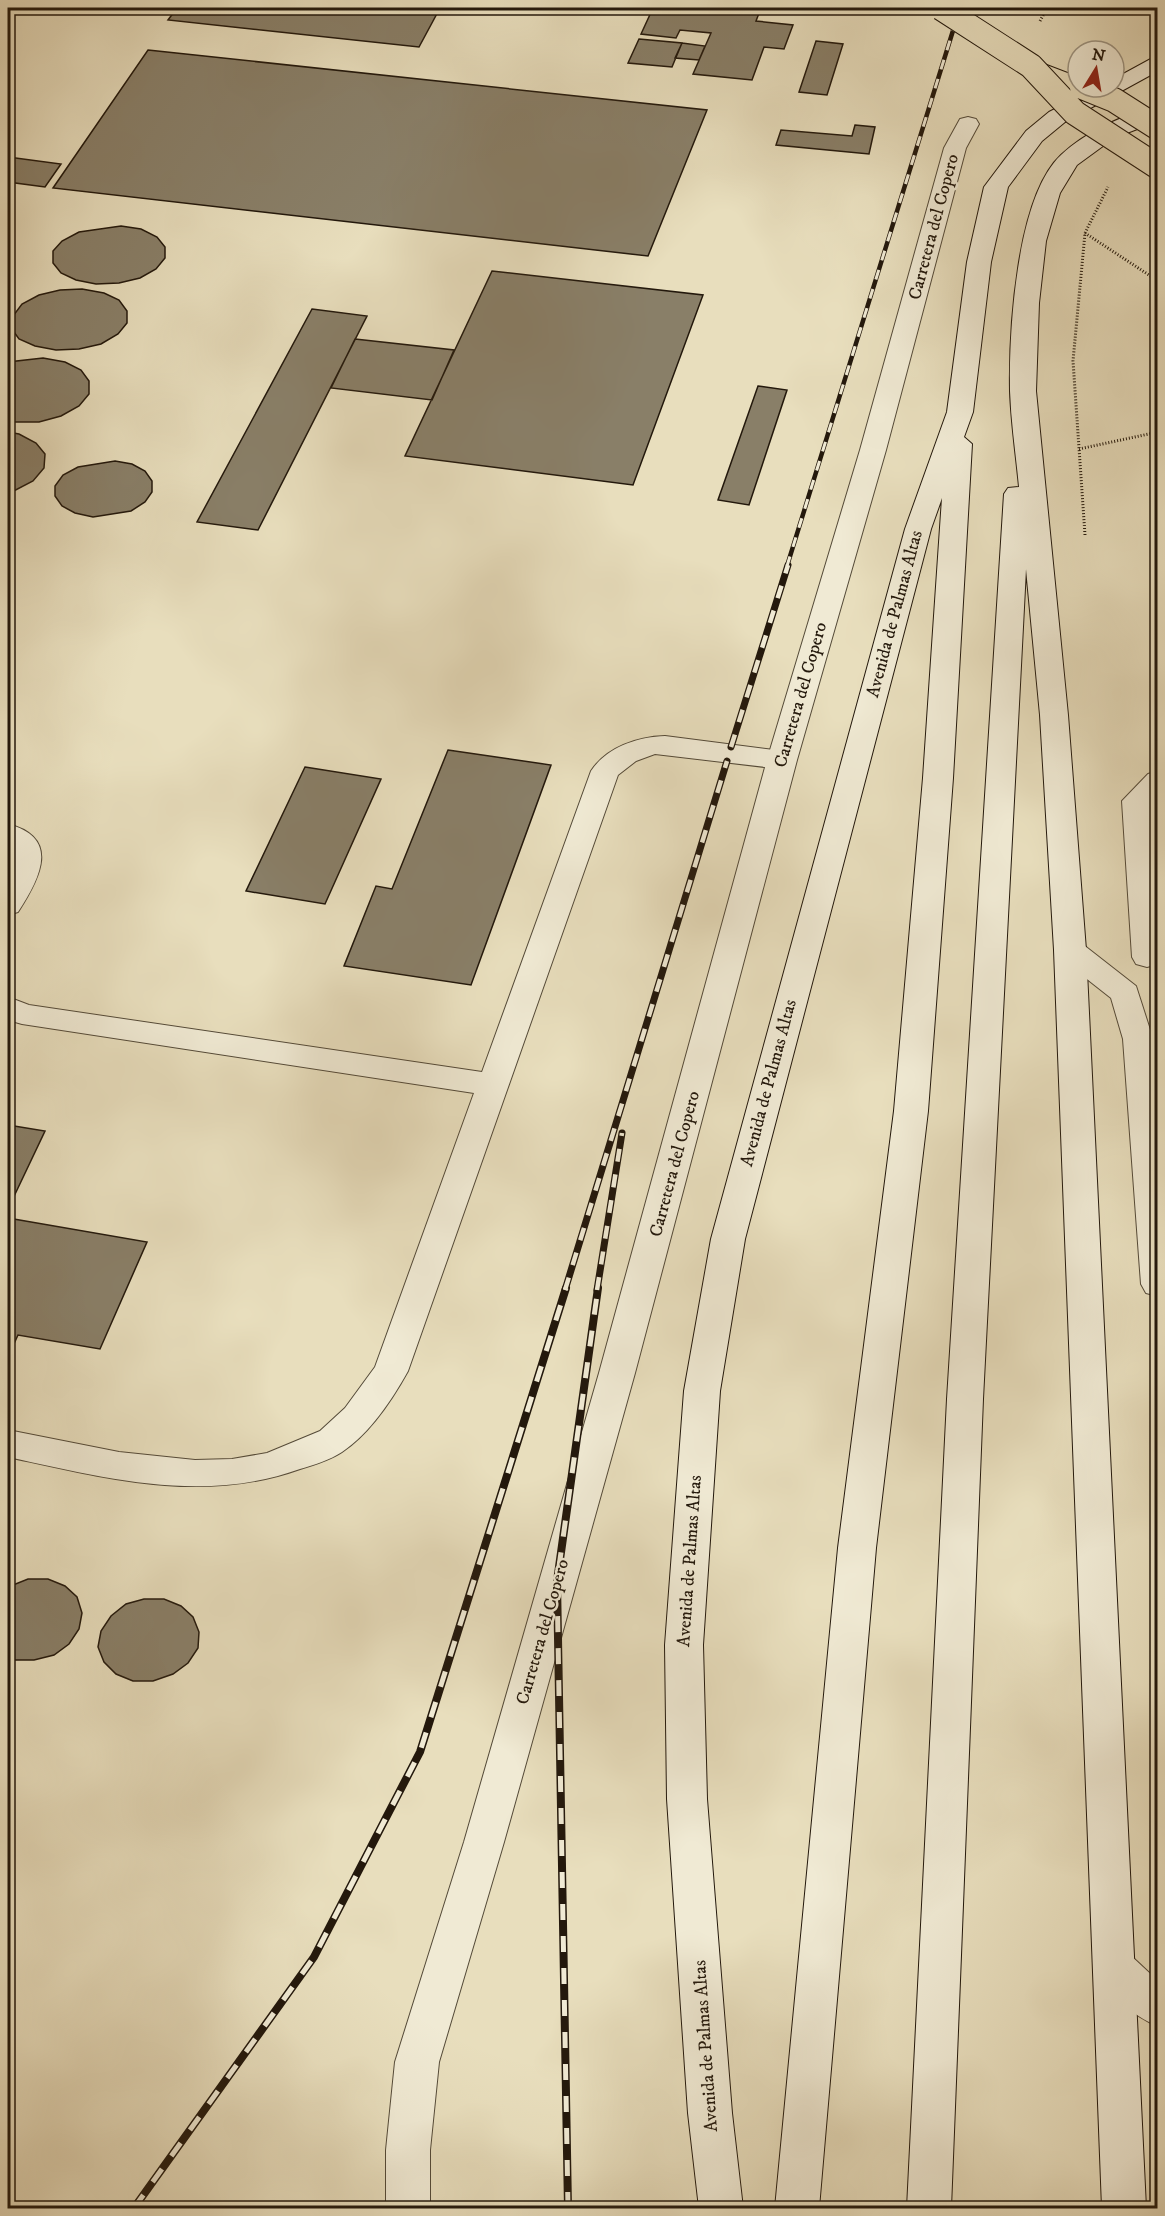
<svg xmlns="http://www.w3.org/2000/svg" width="1165" height="2216" font-family="'IM FELL DW Pica',serif">
  <rect width="100%" height="100%" fill="#e8debd"/>
  <filter id="stains"><feTurbulence type="fractalNoise" baseFrequency=".00333" numOctaves="4"/><feColorMatrix values="0 0 0 0 .2 0 0 0 0 .09 0 0 0 0 .02 0 0 0 .5 -.17"/></filter>
  <radialGradient id="worn" r=".72"><stop offset=".6" stop-color="#630" stop-opacity="0"/><stop offset="1" stop-color="#630" stop-opacity=".3"/></radialGradient>
  <path fill="#897f68" stroke="#23180c" stroke-width="1.5" d="M177,8H440L419,47L168,20Z
    M653,8H761L756,21L793,25L784,49L764,47L752,80L693,74L711,33L680,30L676,38L641,34Z
    M639,39L682,43L672,67L628,63Z
    M816,41L843,44L827,95L799,92Z
    M682,43L705,46L699,60L675,58Z
    M148,50L707,110L648,256L53,188Z
    M855,125L875,127L869,154L776,145L781,130L852,136Z
    M8,157L61,164L45,187L8,182Z
    M121,226L141,229L157,237L165,247V258L156,269L140,278L119,283L96,284L76,280L61,273L53,263V251L62,241L79,232Z
    M492,271L703,295L633,485L405,456Z
    M82,289L104,293L119,300L127,311V323L118,334L101,344L79,349L56,350L35,346L19,339L11,328L13,316L22,304L39,295L60,290Z
    M312,309L367,316L258,530L197,522Z
    M355,339L454,350L432,400L331,388Z
    M43,358L65,362L81,370L89,381V394L79,406L61,416L39,422H8V362Z
    M758,386L787,390L749,505L718,500Z
    M8,432L19,434L36,443L45,454L44,468L33,481L8,494Z
    M115,461L132,464L145,471L152,481V492L145,502L131,511L93,517L75,513L62,506L55,496V486L63,475L78,467Z
    M448,750L551,765L471,985L344,966L376,886L392,889Z
    M305,767L381,779L325,904L246,891Z
    M8,1125L45,1131L8,1209Z
    M8,1218L147,1242L100,1349L18,1335L8,1357Z
    M28,1579H48L65,1586L77,1597L82,1613L79,1629L69,1644L54,1655L34,1660H15L8,1658V1587Z
    M144,1599H164L181,1606L193,1617L199,1632L198,1648L188,1663L173,1674L153,1681H133L116,1674L104,1662L98,1647L101,1631L111,1616L126,1604Z"/>
  <g fill="none" stroke-linecap="round" stroke-linejoin="round">
    <g stroke="#544a38" stroke-width="2">
      <path id="lane" d="M665,736L782,751L792,754L796,760L792,766L782,769L655,754L636,761L618,775L408,1371C392,1400 370,1433 342,1452C330,1460 314,1465 300,1469C203,1504 105,1478 8,1457V1430L119,1452L195,1460L232,1459L267,1453L320,1431L345,1408L375,1367L474,1093L22,1024L8,1020V997L29,1005L482,1072L591,771C607,747 637,737 665,736Z
        M1158,771V796L1150,803L1158,898V964L1147,967L1136,964L1132,957L1122,801L1148,774Z
        M8,824C61,838 40,878 18,912L8,915V877L14,855L8,844Z
        M1070,940L1081,943L1136,986L1153,1039L1158,1086V1296L1146,1293L1141,1284L1123,1039L1111,998L1059,957L1055,950L1059,943Z
        M1114,1948L1128,1953L1158,1981V2026C1133,2017 1105,1990 1094,1966L1100,1953Z"/>
    </g>
    <g stroke="#544a38" stroke-width="2">
      <path id="street" d="M968,117L976,119L979,124L966,148L886,450L797,760L635,1373L504,1842L439,2062L430,2150V2208H386V2150L395,2062L464,1842L599,1373L767,760L860,450L944,148L960,119Z"/>
    </g>
    <g stroke="#23180c" stroke-width="2">
      <path id="secondary" d="M1158,55V71L1065,122L1042,141L1008,187L991,262L973,412L964,437L972,444L953,778L928,1111L876,1548L819,2208H775L838,1548L894,1111L923,778L942,498L931,529L745,1239L720,1391L703,1645L707,1799L732,2113L743,2208H699L688,2113L667,1799L665,1645L684,1391L711,1239L905,529L947,412L967,262L984,187L1026,131L1049,112L1098,87H1114V79Z
        M1158,106V121L1114,138L1077,165L1060,193L1046,241L1039,303L1036,391L1068,715L1086,950L1146,2208H1102L1054,950L1040,715L1026,569L983,1399L951,2208H907L947,1399L1004,494L1008,488L1019,487C1016,455 1011,423 1010,391C1009,332 1016,197 1061,155C1087,131 1123,115 1158,106Z"/>
    </g>
    <g stroke="#23180c" stroke-width="2">
      <path id="highway" d="M1031,59L1078,77V87H1088L1078,92L1070,90L1023,71L1020,66L1023,61Z"/>
    </g>
    <path stroke="#23180c" stroke-width="3" stroke-dasharray="1 2" stroke-linecap="butt" d="M1040,21L1047,8
      M1085,233L1158,281
      M1079,449L1158,432
      M1085,535L1073,361L1085,233L1108,187"/>
    <use href="#lane" fill="#f0ead4" fill-rule="evenodd"/>
    <use href="#street" fill="#f0ead4" fill-rule="evenodd"/>
    <use href="#secondary" fill="#f0ead4" fill-rule="evenodd"/>
    <use href="#highway" fill="#e8debd" fill-rule="evenodd"/>
    <g stroke="#23180c" stroke-width="4.5">
      <path id="rail-far2" d="M787,566L960,8"/>
    </g>
    <g stroke="#23180c" stroke-width="7">
      <path id="rail-far1" d="M731,747L788,565
        M565,1290L727,761
        M597,1290L622,1133"/>
    </g>
    <g stroke="#23180c" stroke-width="8">
      <path id="rail" d="M134,2208L314,1957L420,1752L566,1288
        M568,2208L557,1581L598,1288"/>
    </g>
    <use href="#rail-far2" stroke="#f0ead4" stroke-width="3" stroke-dasharray="10" stroke-linecap="butt"/>
    <use href="#rail-far1" stroke="#f0ead4" stroke-width="4.5" stroke-dasharray="13" stroke-linecap="butt"/>
    <use href="#rail" stroke="#f0ead4" stroke-width="5" stroke-dasharray="16" stroke-linecap="butt"/>
    <g stroke="#23180c" stroke-width="26" stroke-linecap="butt">
      <path id="highway-bridge" d="M941,8L1031,66L1075,113L1158,167
        M1082,87L1114,100L1158,128"/>
    </g>
    <use href="#highway-bridge" stroke="#e8debd" stroke-width="24"/>
  </g>
  <g text-anchor="middle" dominant-baseline="central" stroke-width="5" stroke-linejoin="round" paint-order="stroke">
    <g font-size="18" fill="#23180c" stroke="#f0ead4">
      <text transform="translate(934 227) rotate(-75)">Carretera del Copero</text>
      <text transform="translate(895 614) rotate(-75)">Avenida de Palmas Altas</text>
      <text transform="translate(801 695) rotate(-74)">Carretera del Copero</text>
      <text transform="translate(769 1083) rotate(-75)">Avenida de Palmas Altas</text>
      <text transform="translate(675 1164) rotate(-75)">Carretera del Copero</text>
      <text transform="translate(690 1561) rotate(-86)">Avenida de Palmas Altas</text>
      <text transform="translate(543 1632) rotate(-74)">Carretera del Copero</text>
      <text transform="translate(706 2046) rotate(-94)">Avenida de Palmas Altas</text>
    </g>
  </g>
  <rect width="1165" height="2216" fill="none" stroke="#e8debd" stroke-width="30"/>
  <rect x="9" y="9" width="1147" height="2198" fill="none" stroke="#23180c" stroke-width="3"/>
  <rect x="15" y="15" width="1135" height="2186" fill="none" stroke="#23180c" stroke-width="1.5"/>
  <g transform="translate(1096 69) rotate(11)"><circle r="28" fill="#f0ead4" stroke="#9e9684" stroke-width="1.5"/>
  <path d="M0-4.5L10 22L0 15L-10 22Z" fill="#8f2418"/>
  <text y="-9" font-size="16" font-weight="bold" text-anchor="middle" fill="#23180c">N</text>
  </g>
  <rect width="100%" height="100%" filter="url(#stains)"/>
  <rect width="100%" height="100%" fill="url(#worn)"/>
</svg>
